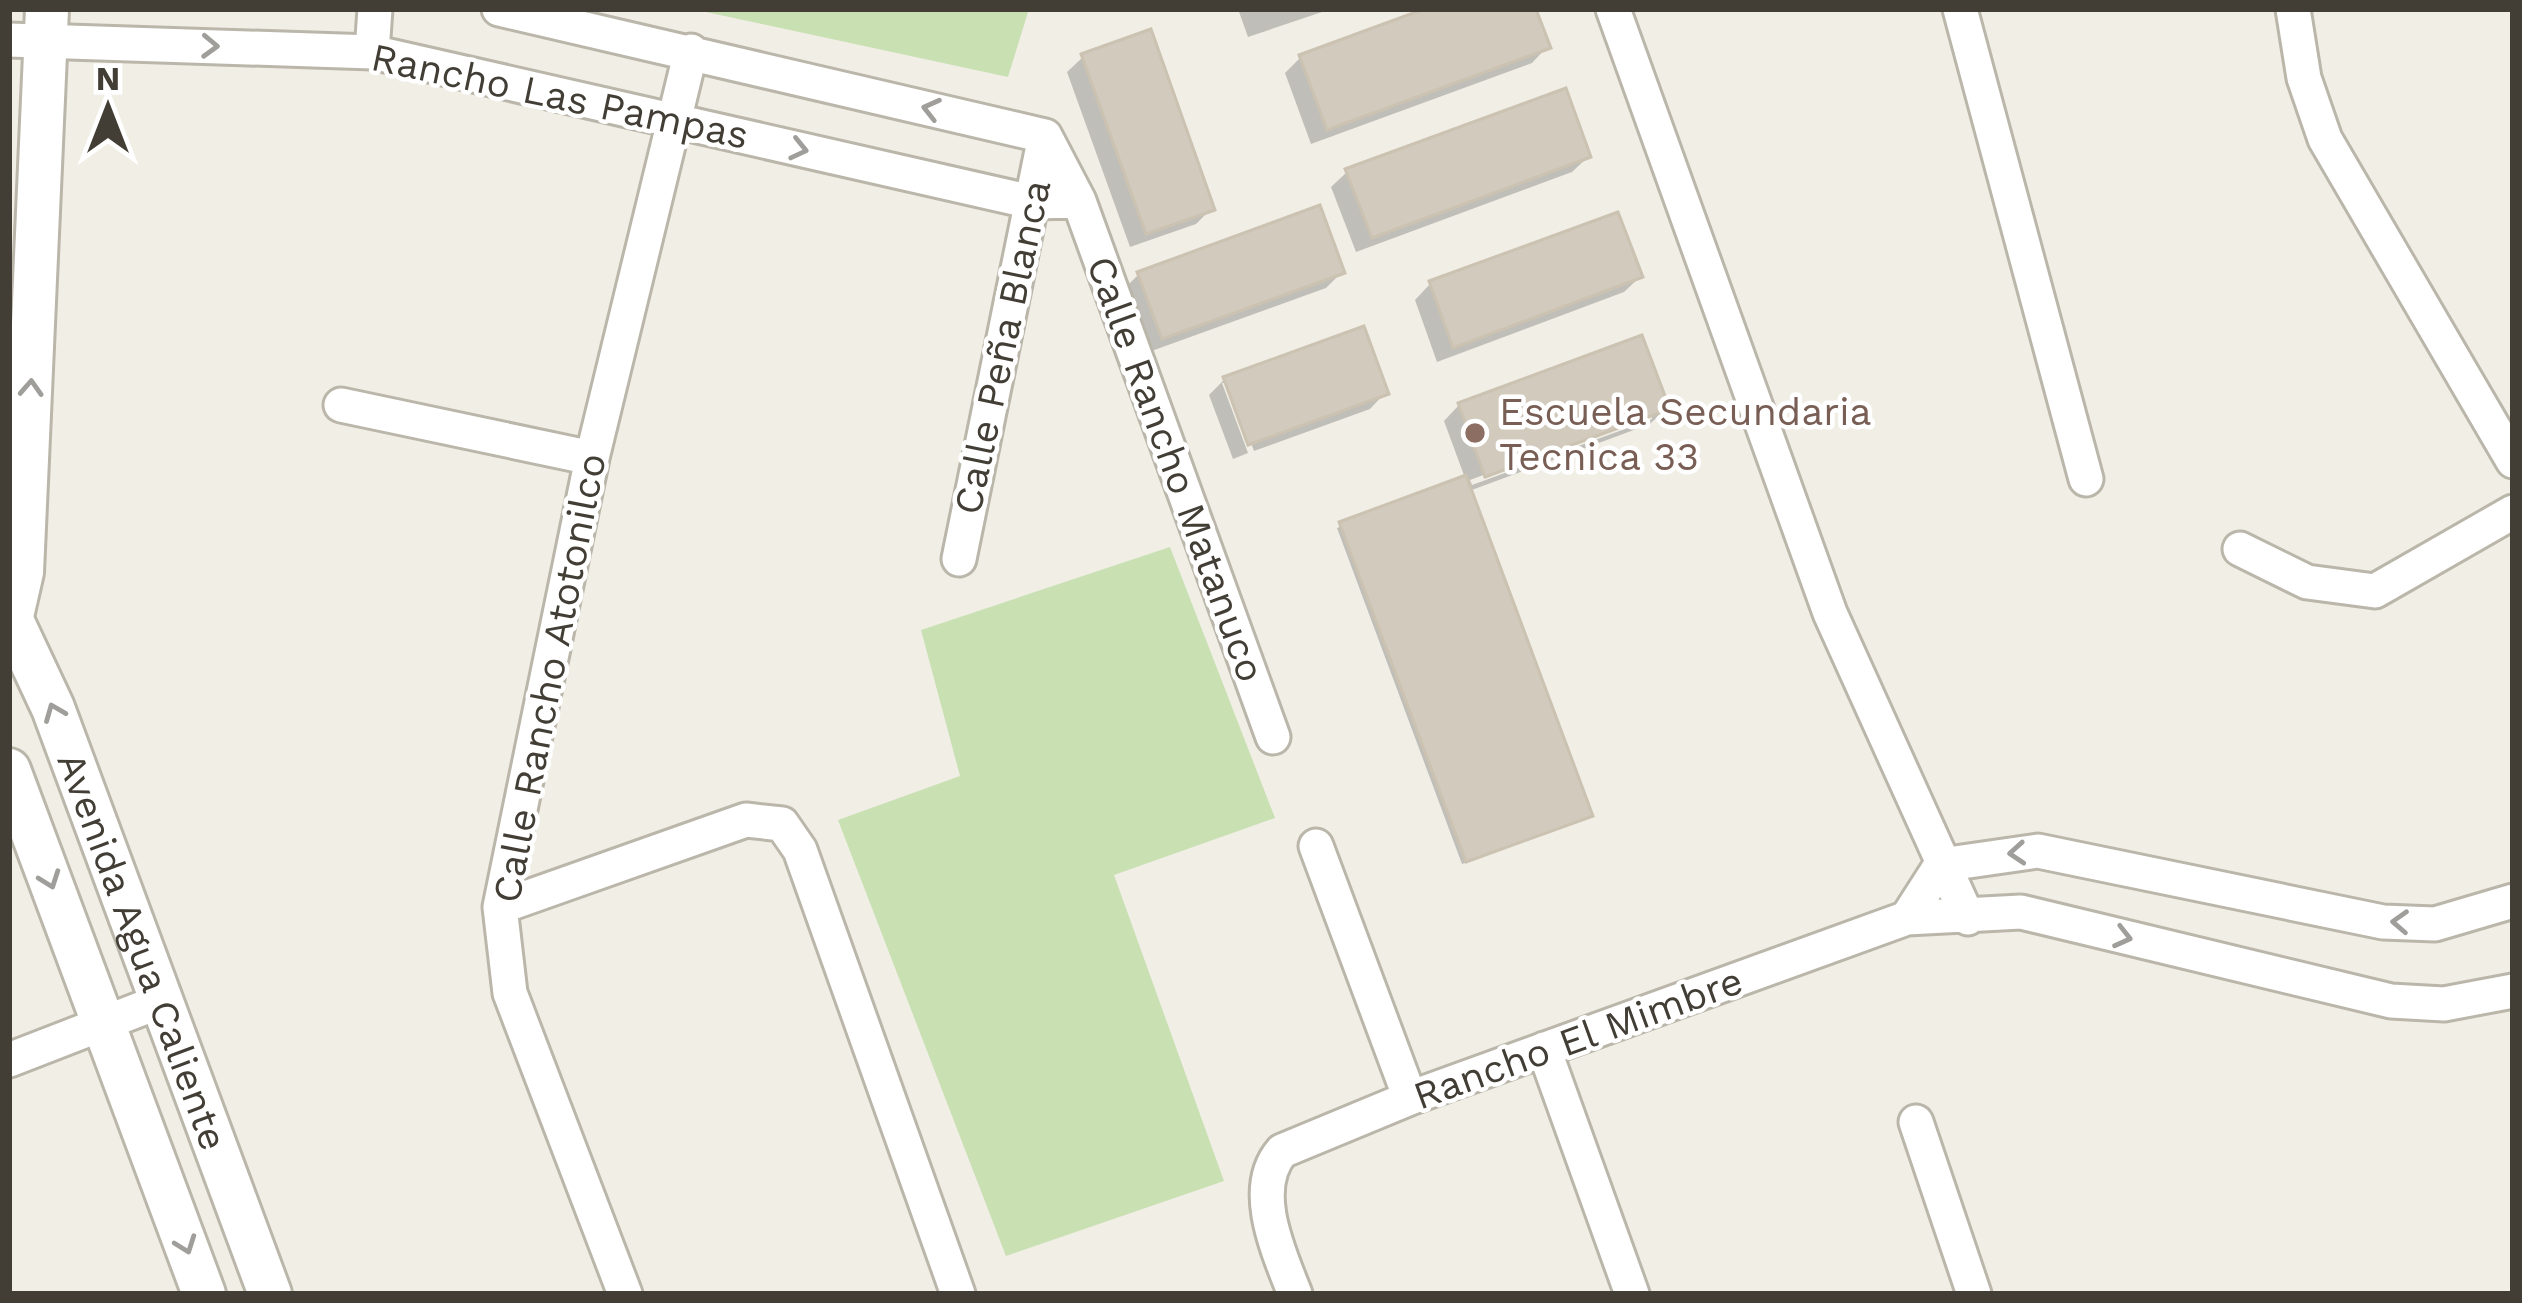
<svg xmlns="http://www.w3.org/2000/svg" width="2522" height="1303" font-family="'Work Sans',sans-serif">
  <rect width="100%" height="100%" fill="#f1eee6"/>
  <path fill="#c9e0b3" d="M692,9H1029L1008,77Z
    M1170,547L1275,818L1114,875L1224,1181L1006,1256L838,820L960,776L921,630Z"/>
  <path fill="#0003" fill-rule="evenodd" d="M1238,9H1331L1248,37Z
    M1433,9H1533L1547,47L1532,63L1311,144L1285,73L1301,57Z
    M1083,57L1211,209L1196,224L1130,247L1067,72Z
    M1588,157L1572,172L1356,252L1331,187L1347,172Z
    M1342,272L1326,288L1146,353L1123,290L1139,274Z
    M1640,277L1624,292L1437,362L1415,300L1430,284Z
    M1225,379L1385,393L1370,409L1254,451L1229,383H1222L1248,453L1233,459L1209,395Z
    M1459,405L1666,408L1650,424L1469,491L1589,815L1462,864L1337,528L1465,478L1444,421ZM1652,412V419L1472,485L1470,480Z"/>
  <path fill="#d1cabd" stroke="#cbc2b1" stroke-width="3" d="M1424,9H1536L1551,48L1327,130L1299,55Z
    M1151,29L1215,210L1146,234L1081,54Z
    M1566,88L1591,157L1372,238L1345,169Z
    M1320,205L1345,273L1162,339L1137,272Z
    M1618,212L1643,277L1453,348L1429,281Z
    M1364,326L1389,394L1248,445L1223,377Z
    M1642,335L1670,409L1485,477L1458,403Z
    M1466,475L1593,816L1466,862L1339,522Z"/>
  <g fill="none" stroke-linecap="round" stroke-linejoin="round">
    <g stroke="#bbb6aa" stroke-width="39">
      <path id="minor" d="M499,9L1045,136
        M1613,9L1830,613L1968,918
        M1960,9L2086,479
        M2293,9L2304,78L2325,139L2513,461
        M9,40L372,52L1032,202L1079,201
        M372,52L375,9
        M1045,136L1079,201L1273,737
        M341,405L592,458
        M2240,549L2307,582L2375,591L2513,512
        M959,559L1045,136
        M1316,846L1410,1098
        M500,907L746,820L782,824L800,850L958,1294
        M1907,918L1941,865L2038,851L2383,922L2435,924L2513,901
        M1544,1049L1632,1294
        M9,1060L161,1001
        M1916,1122L1974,1294
        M625,1294L510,993L500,907L592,458L691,51
        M1295,1294C1279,1253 1249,1189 1282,1151L1410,1098L1907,918L2021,912L2391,1001L2444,1004L2513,991"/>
    </g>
    <g stroke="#bbb6aa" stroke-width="48">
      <g id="tertiary">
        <path id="s1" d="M9,614L53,708L270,1294"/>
        <path d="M9,629L22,572L47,9"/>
        <path d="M9,770L204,1294"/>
      </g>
    </g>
    <use href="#minor" stroke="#fff" stroke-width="33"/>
    <use href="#tertiary" stroke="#fff" stroke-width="42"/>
  </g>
  <defs><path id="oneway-chevron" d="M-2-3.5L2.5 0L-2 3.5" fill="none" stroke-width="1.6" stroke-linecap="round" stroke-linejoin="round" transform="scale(3)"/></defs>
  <g stroke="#a09e9a">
    <use href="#oneway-chevron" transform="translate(210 46) rotate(2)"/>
    <use href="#oneway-chevron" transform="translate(931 109) rotate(-166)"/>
    <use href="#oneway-chevron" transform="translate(799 149) rotate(13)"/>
    <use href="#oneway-chevron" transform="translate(31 388) rotate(-87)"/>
    <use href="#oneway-chevron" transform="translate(54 712) rotate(-112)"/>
    <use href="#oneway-chevron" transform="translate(2017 853) rotate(176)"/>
    <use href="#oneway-chevron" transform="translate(50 880) rotate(70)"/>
    <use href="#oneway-chevron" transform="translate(2400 922) rotate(-177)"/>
    <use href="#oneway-chevron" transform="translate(2123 937) rotate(14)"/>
    <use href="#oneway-chevron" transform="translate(186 1245) rotate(70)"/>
  </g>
  <circle fill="#8d6e63" stroke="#fff" stroke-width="4.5" cx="1475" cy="433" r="12"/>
  <g text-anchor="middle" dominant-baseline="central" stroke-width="9" stroke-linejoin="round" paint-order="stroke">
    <g font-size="39" fill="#423e36" stroke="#fff">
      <text transform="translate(560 96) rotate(12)">Rancho Las Pampas</text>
      <text transform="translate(1002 347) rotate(-78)">Calle Peña Blanca</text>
      <text transform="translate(1176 469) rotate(70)">Calle Rancho Matanuco</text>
      <text transform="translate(549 678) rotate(-79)">Calle Rancho Atotonilco</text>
      <text stroke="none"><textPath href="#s1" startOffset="363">Avenida Agua Caliente</textPath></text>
      <text transform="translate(1578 1038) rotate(-20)">Rancho El Mimbre</text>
    </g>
    <g font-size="39" fill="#785e54" stroke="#fff" text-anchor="start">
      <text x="1499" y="411">Escuela Secundaria<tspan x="1499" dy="45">Tecnica 33</tspan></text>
    </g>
  </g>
  <rect width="2522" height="1303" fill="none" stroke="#423e36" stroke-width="24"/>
  <g transform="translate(108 108)" stroke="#ffffff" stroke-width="9" paint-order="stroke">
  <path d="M0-9L21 45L0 30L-21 45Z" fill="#423e36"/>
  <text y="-18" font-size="33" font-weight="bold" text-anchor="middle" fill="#423e36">N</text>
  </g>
</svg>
